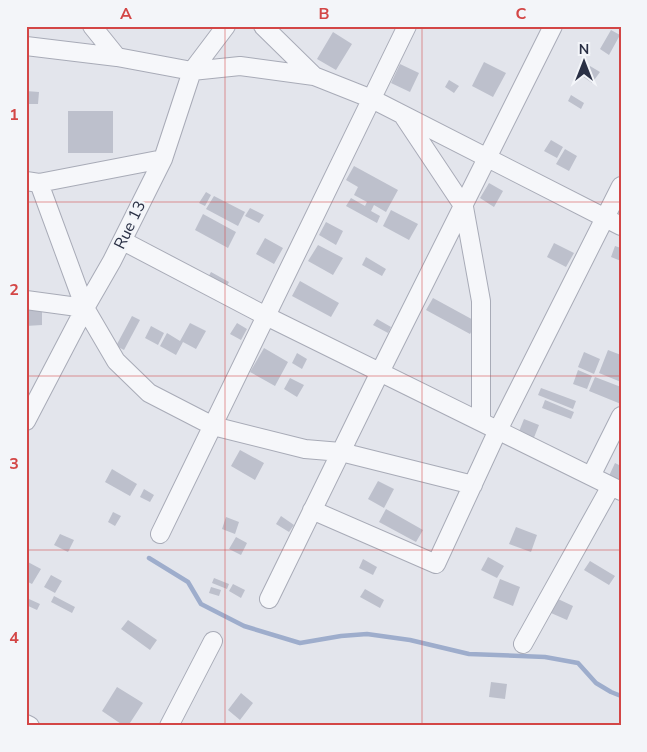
<svg xmlns="http://www.w3.org/2000/svg" width="647" height="752" font-family="'Nunito Sans',sans-serif">
  <rect width="100%" height="100%" fill="#e3e5ec"/>
  <g fill="none" stroke-linecap="round" stroke-linejoin="round">
    <path stroke="#9eadcc" stroke-width="4.5" d="M149,558L188,582L201,604L244,626L300,643L341,636L367,634L410,640L469,654L545,657L578,663L596,683L611,692L621,696"/>
  </g>
  <path fill="#bdc0cc" d="M611,30L620,35L609,55L600,49Z
    M333,32L352,44L336,70L317,59Z
    M484,62L506,73L493,97L472,86Z
    M400,64L419,73L410,92L391,83Z
    M590,66L600,72L592,83L582,76Z
    M449,80L459,86L454,93L445,87Z
    M26,91L39,92L38,104H26Z
    M571,95L584,103L581,109L568,101Z
    M68,111H113V153H68Z
    M551,140L563,147L557,158L544,151Z
    M565,149L577,156L569,171L556,164Z
    M354,166L398,190L386,212L374,205L371,211L380,216L377,223L346,206L351,198L365,206L367,202L354,195L358,187L346,180Z
    M489,183L503,191L494,207L480,198Z
    M206,192L211,195L205,206L199,203Z
    M214,196L245,212L238,226L206,209Z
    M250,208L264,215L259,223L245,216Z
    M391,210L418,224L409,240L383,226Z
    M203,214L236,232L228,248L195,230Z
    M326,222L343,231L336,245L319,235Z
    M265,238L283,248L274,264L256,254Z
    M554,243L574,253L566,267L547,257Z
    M318,245L343,258L333,275L308,261Z
    M615,246L621,248V261L611,257Z
    M366,257L386,269L382,276L362,265Z
    M211,272L229,282L224,291L206,281Z
    M300,281L339,303L331,317L292,296Z
    M433,298L477,322L470,334L426,310Z
    M26,310H42V325L26,326Z
    M132,316L140,320L124,350L116,346Z
    M377,319L391,327L388,333L373,325Z
    M190,323L206,331L196,349L183,342L176,355L160,346L167,333L180,341Z
    M237,323L247,329L241,340L230,334Z
    M151,326L164,333L158,345L145,338Z
    M264,348L288,362L275,386L250,372Z
    M608,350L621,355V382L599,373Z
    M584,352L600,359L594,374L578,367Z
    M297,353L307,359L302,369L292,363Z
    M578,370L592,376L587,389L573,384Z
    M595,377L621,387V404L589,391Z
    M290,378L304,385L297,397L284,389Z
    M541,388L576,401L573,409L538,395Z
    M545,400L574,412L571,419L542,408Z
    M524,419L539,425L533,440L518,434Z
    M240,450L264,463L255,480L231,466Z
    M615,463L621,466V483L608,478Z
    M112,469L137,484L130,496L105,482Z
    M378,481L394,489L384,508L368,499Z
    M144,489L154,495L150,502L140,497Z
    M386,509L423,530L416,542L379,522Z
    M113,512L121,516L115,526L108,522Z
    M281,516L294,525L289,532L276,524Z
    M226,517L239,522L235,534L222,529Z
    M516,527L537,535L531,552L509,544Z
    M60,534L74,540L68,552L54,545Z
    M236,537L247,543L241,555L229,549Z
    M488,557L504,566L497,578L481,570Z
    M363,559L377,567L373,575L359,568Z
    M26,561L41,569L32,584L26,581Z
    M590,561L615,576L609,585L584,570Z
    M51,575L62,581L55,593L44,587Z
    M214,578L229,584L227,589L212,583Z
    M500,579L520,587L513,606L493,598Z
    M233,584L245,590L241,598L229,591Z
    M211,587L221,590L219,596L209,593Z
    M365,589L384,600L380,608L360,597Z
    M54,596L75,607L72,613L51,602Z
    M29,599L40,604L37,610L26,605Z
    M558,599L573,606L567,620L551,613Z
    M128,620L157,640L150,650L121,629Z
    M491,682L507,684L505,699L489,697Z
    M117,687L143,703L128,726H124L102,711Z
    M241,693L253,703L240,720L228,710Z"/>
  <g fill="none" stroke-linecap="round" stroke-linejoin="round">
    <g stroke="#a8abb7" stroke-width="20">
      <path id="minor" d="M92,26L117,57L192,71L240,66L314,76
        M263,26L314,76L372,99L621,226
        M26,46L117,57
        M404,117L464,207L481,301V422
        M26,181L39,183L163,159
        M39,183L85,308L116,361L149,393L213,426L305,449L341,452L473,485
        M123,241L266,316L621,491
        M26,300L85,308
        M26,421L85,308L112,261L163,159L192,71L226,26
        M591,476L621,416
        M312,510L436,564L498,430L621,186
        M160,534L407,26
        M269,599L380,372L553,26
        M523,644L611,486
        M26,724L30,726
        M169,726L213,641"/>
    </g>
    <use href="#minor" stroke="#f6f7fa" stroke-width="18"/>
  </g>
  <path fill="none" stroke="#d34646" stroke-width="1" stroke-opacity="0.55" d="M225,26V726M422,26V726M26,202H621M26,376H621M26,550H621"/>
  <g text-anchor="middle" dominant-baseline="central" stroke-width="5" stroke-linejoin="round" paint-order="stroke">
    <g font-size="16" fill="#2a3045" stroke="#f3f5f9">
      <text transform="translate(130 225) rotate(-64)">Rue 13</text>
    </g>
  </g>
  <rect width="647" height="752" fill="none" stroke="#f3f5f9" stroke-width="55"/>
  <g transform="translate(584 62)" stroke="#f3f5f9" stroke-width="4" paint-order="stroke">
  <path d="M0-4L9 19L0 12L-9 19Z" fill="#2a3045"/>
  <text y="-8" font-size="14" font-weight="bold" text-anchor="middle" fill="#2a3045">N</text>
  </g>
  <rect x="28" y="28" width="592" height="696" fill="none" stroke="#d34646" stroke-width="2"/>
  <g font-size="16" text-anchor="middle" font-weight="bold" fill="#d34646">
    <text x="126" y="19">A</text>
    <text x="324" y="19">B</text>
    <text x="521" y="19">C</text>
    <text x="14" y="120">1</text>
    <text x="14" y="295">2</text>
    <text x="14" y="469">3</text>
    <text x="14" y="643">4</text>
  </g>
</svg>
